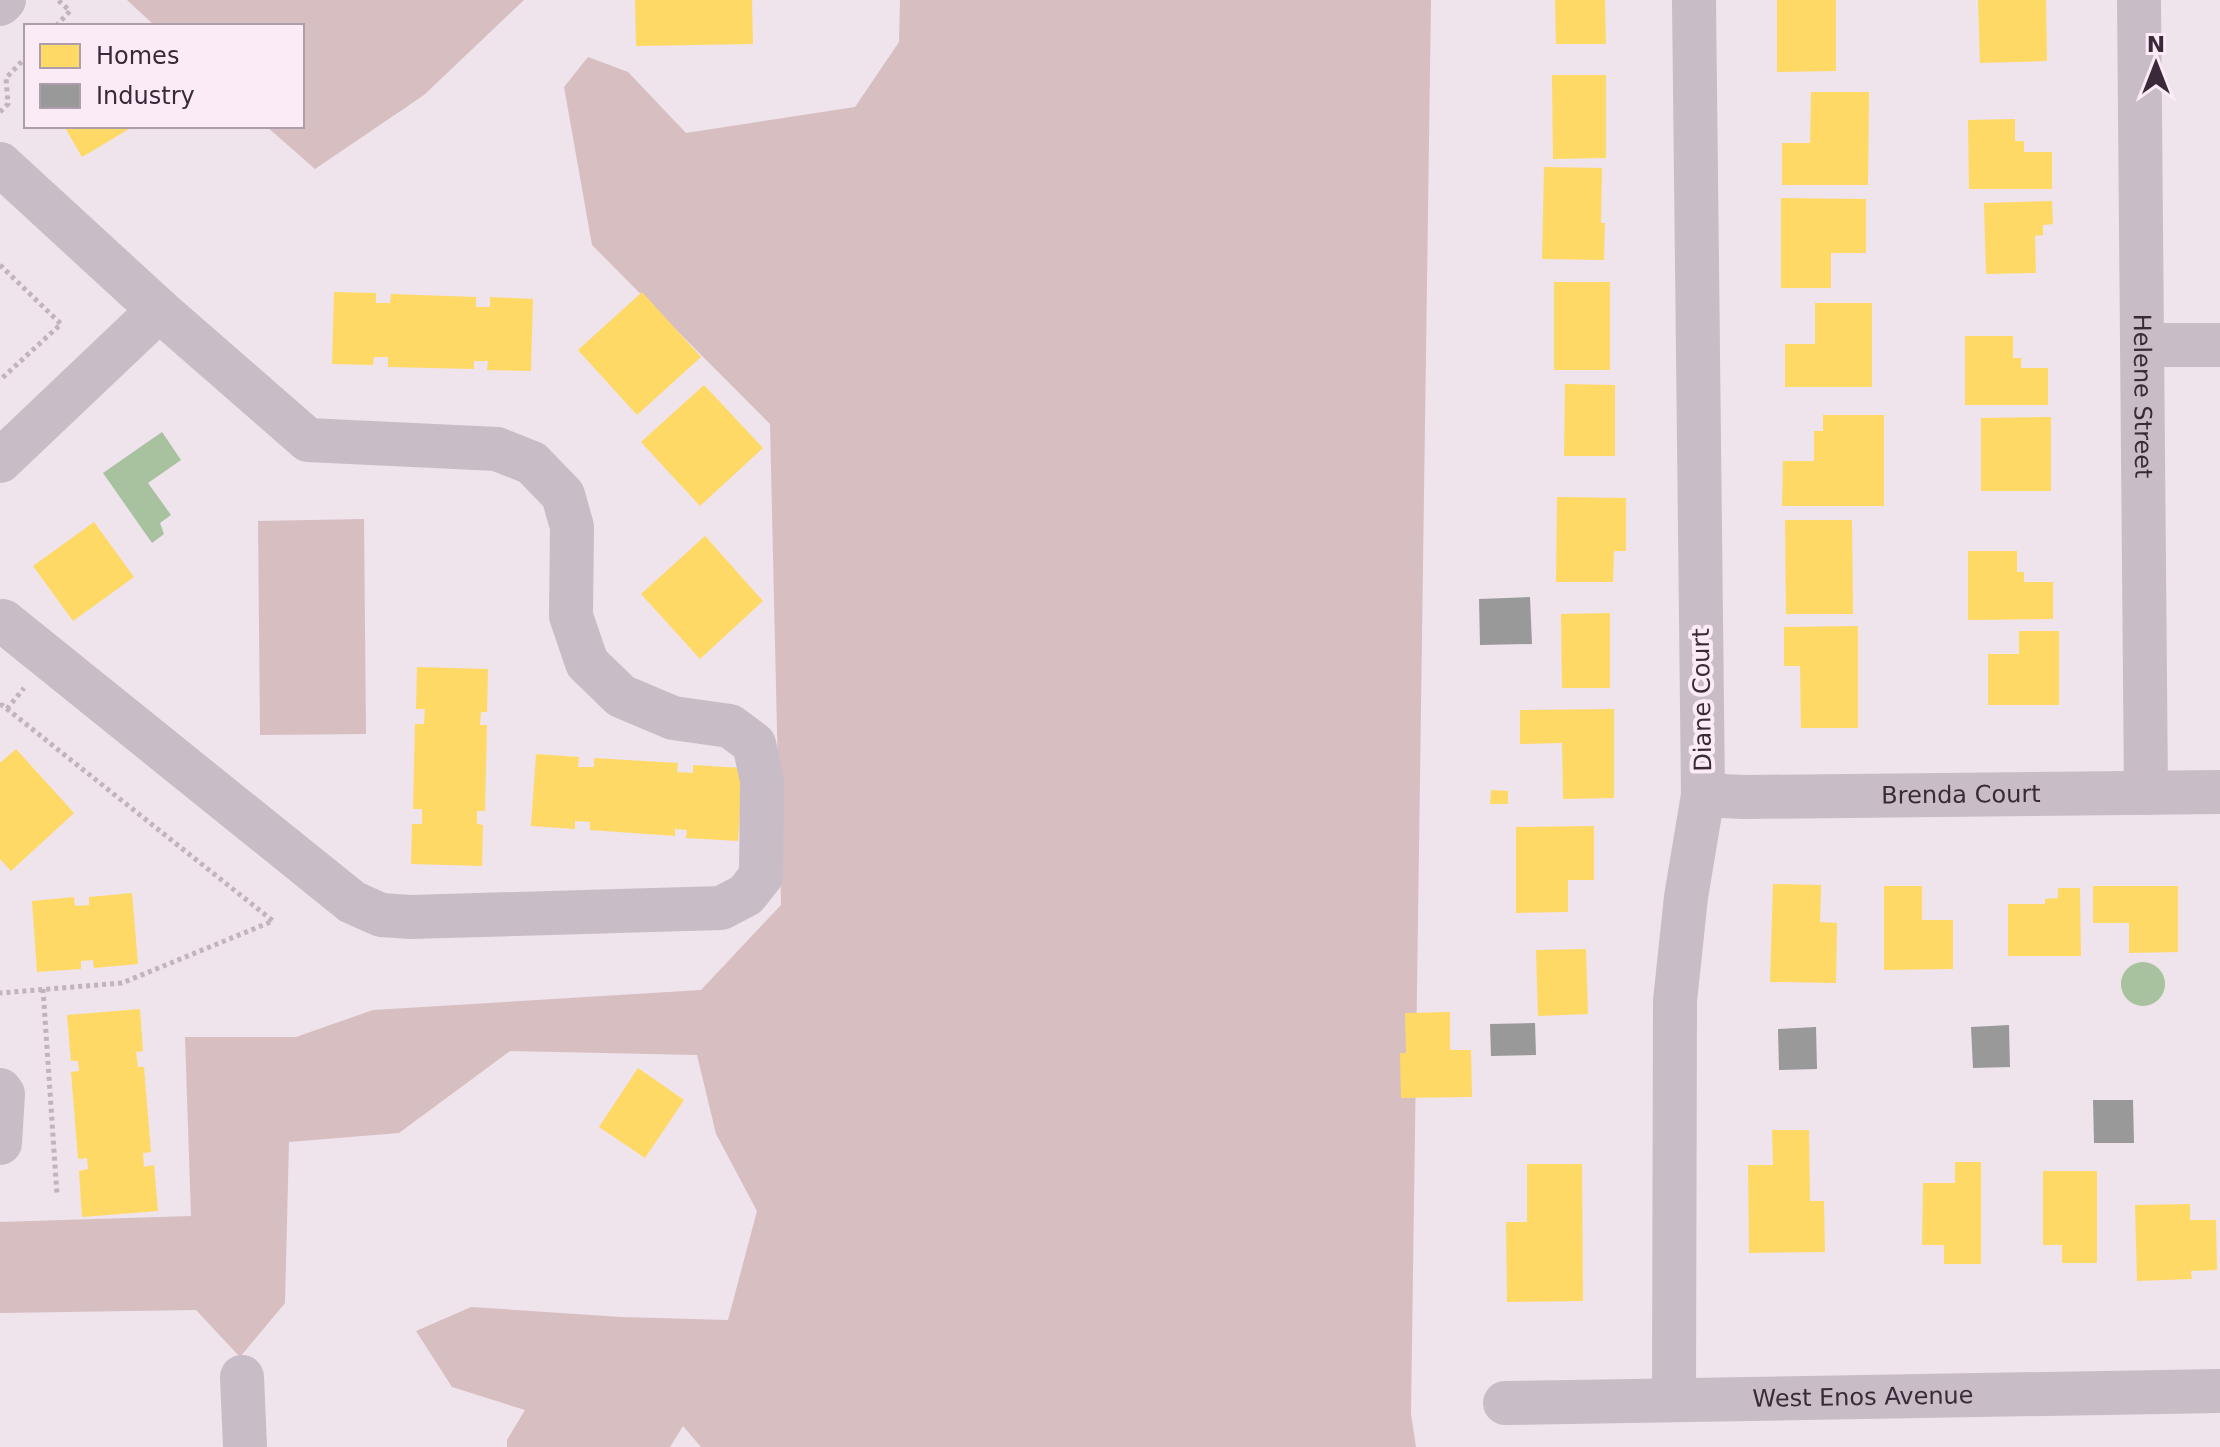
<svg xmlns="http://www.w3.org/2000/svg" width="2220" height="1447" font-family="'DejaVu Sans',sans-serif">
  <rect width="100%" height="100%" fill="#efe3ec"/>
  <path fill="#d7bec1" d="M127,0H524L424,95L315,169L266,126H302V26H155Z
    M900,0H1431L1411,1414L1416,1447H701L683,1426L670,1447H507V1440L525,1410L452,1387L416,1331L471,1307L621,1317L728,1320L757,1211L716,1134L697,1055L510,1051L399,1133L289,1142L285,1303L240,1357L196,1310L0,1313V1222L191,1216L185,1037H296L373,1010L701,990L781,905L770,424L592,245L564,87L588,57L628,72L686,133L855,107L899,42Z
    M364,519L366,734L260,735L258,521Z"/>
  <path fill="#a8c19e" d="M162,432L181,460L148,483L171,515L160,523L164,534L152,543L103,473Z
    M2121 984a22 22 0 1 1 44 0a22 22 0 1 1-44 0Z"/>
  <path fill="#ffd966" d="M635,0H752L753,44L636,46Z
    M1555,0H1605L1606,44H1556Z
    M1777,0H1836V71L1777,72Z
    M1978,0H2046L2047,61L1980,63Z
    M1552,75H1606V158L1553,159Z
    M1811,92H1869L1868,185H1782V143H1810Z
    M2015,119V141H2024V152H2052V189H1969L1968,120Z
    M64,126H134L82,157Z
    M1544,167L1602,168L1601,223H1605L1604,260L1542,259Z
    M1781,198L1866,199V253H1831V288H1781Z
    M2052,201L2053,224L2043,225V235L2035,236L2036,273L1986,274L1984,203Z
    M1554,282H1610V370H1554Z
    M334,292L376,293V303H390L391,294L476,297V307H490V297L533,299L531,371L487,370L488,361H474V369L388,367V357H374L373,365L332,364Z
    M642,292L701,357L637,415L578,350Z
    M1815,303H1872V387H1785V344H1815Z
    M1965,336H2013V358H2021V368H2048V405H1965Z
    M1565,384L1615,385V456H1564Z
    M704,385L763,448L700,506L641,442Z
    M1823,415H1884V506H1782L1783,461H1814V431H1823Z
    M2051,417V491H1981V418Z
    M1557,497L1626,498V551H1614L1613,582H1556Z
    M1785,520H1852L1853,614H1786Z
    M94,522L134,577L73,621L33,566Z
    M705,536L763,601L700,659L641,594Z
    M1968,551H2017V572H2024V582H2053V619L1968,620Z
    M1610,613V688H1562L1561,614Z
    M1858,626V728H1801L1800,666H1784V627Z
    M2019,631H2059V705H1988V654H2019Z
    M417,667L488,669L487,712H481L480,725H487L485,811H477V824L483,825L482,866L411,864L412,824H422V809H413L415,724H424L425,709H416Z
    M1614,709V798L1563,799L1562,743L1520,744V710Z
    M16,749L74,813L11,871L0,859V763Z
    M536,754L579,757L578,767H594V758L678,763L677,772L693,773V765L743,768L738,841L686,838L687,830L675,829V836L590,830V822L575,821V829L531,826Z
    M1491,790L1508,791V804H1490Z
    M1594,826V880H1568V912L1516,913V827Z
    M1773,884L1821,885L1820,922L1837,923L1836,983L1770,982Z
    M1884,886H1922V920H1953V969L1884,970Z
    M2093,886H2178V952L2129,953V923H2093Z
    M2058,888H2080L2081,956H2008V904H2045V899L2058,898Z
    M132,893L138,964L94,968L93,960L81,961V969L37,972L32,901L74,897L75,906L89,905V897Z
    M1586,949L1588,1014L1538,1016L1536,950Z
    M140,1009L143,1051L136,1052L138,1067H144L151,1152L143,1153L144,1167L154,1165L158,1211L82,1217L79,1171L88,1169L87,1158L78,1159L71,1072L79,1071L78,1061H71L67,1015Z
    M1450,1012V1050H1471L1472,1097L1401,1098L1400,1053H1406L1405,1013Z
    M638,1068L684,1100L645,1158L599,1127Z
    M1772,1130H1809L1810,1201H1824L1825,1252L1749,1253L1748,1165H1773Z
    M1955,1162H1981V1264H1944V1245H1922L1923,1183H1955Z
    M1527,1164H1582L1583,1301L1507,1302L1506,1222H1527Z
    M2043,1171H2097V1263H2062V1245H2043Z
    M2190,1204V1220H2216L2217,1270L2191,1271L2192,1279L2137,1281L2135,1205Z"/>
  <path fill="#999" d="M1530,597L1532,644L1480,645L1479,599Z
    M1535,1023L1536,1055L1491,1056L1490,1024Z
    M2009,1025L2010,1067L1973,1068L1971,1027Z
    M1816,1027L1817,1069L1779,1070L1778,1029Z
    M2093,1100H2133L2134,1143H2094Z"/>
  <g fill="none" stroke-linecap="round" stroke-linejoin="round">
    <path stroke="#c1b4bf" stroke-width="5" stroke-dasharray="4 4" stroke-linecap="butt" d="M56,26L70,11L58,0
      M0,112L8,104L6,78L26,57
      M0,265L61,324L0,380
      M0,706L2,705L273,921L122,983L0,993
      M7,709L24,688
      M43,989L57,1195"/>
    <g stroke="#c8bcc6" stroke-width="44">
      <path id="s1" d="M2139,0L2146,793"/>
      <path d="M0,4L4,0"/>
      <path d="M0,164L159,310L0,461"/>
      <path d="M2142,345H2220"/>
      <path d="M3,621L352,902L381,915L411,917L721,908L746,895L761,876L762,780L754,744L730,726L673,718L621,696L587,663L571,616L572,527L563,495L532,463L497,449L308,440L159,310"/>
      <path id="s2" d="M1703,795L1743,797L2220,792"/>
      <path d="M0,1090L3,1094L0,1143"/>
      <path d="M242,1377L245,1447"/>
      <path d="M1674,1399L1675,1001L1686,897L1703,795L1694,0"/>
      <path id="s3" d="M1505,1403L2220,1391"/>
    </g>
  </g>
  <g text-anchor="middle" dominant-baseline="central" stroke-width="8" stroke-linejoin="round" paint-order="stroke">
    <g font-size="24" fill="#3a2939" stroke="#fbebf7">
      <text stroke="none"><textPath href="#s1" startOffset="396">Helene Street</textPath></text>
      <text transform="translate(1702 700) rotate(-91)">Diane Court</text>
      <text stroke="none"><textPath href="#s2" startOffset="258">Brenda Court</textPath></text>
      <text stroke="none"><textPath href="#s3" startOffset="358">West Enos Avenue</textPath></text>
    </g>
  </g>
  <rect x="24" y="24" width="280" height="104" fill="#fbebf7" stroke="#ae9dab" stroke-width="2"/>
  <rect x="40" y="44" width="40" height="24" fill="#ffd966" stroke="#ae9dab" stroke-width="2"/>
  <text x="96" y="64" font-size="24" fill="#3a2939">Homes</text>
  <rect x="40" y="84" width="40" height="24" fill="#999999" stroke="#ae9dab" stroke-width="2"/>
  <text x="96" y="104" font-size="24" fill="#3a2939">Industry</text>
  <g transform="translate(2156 64)" stroke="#fbebf7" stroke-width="6" paint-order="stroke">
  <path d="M0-6L14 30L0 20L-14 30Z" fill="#3a2939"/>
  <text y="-12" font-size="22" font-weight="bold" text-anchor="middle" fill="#3a2939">N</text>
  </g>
</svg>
